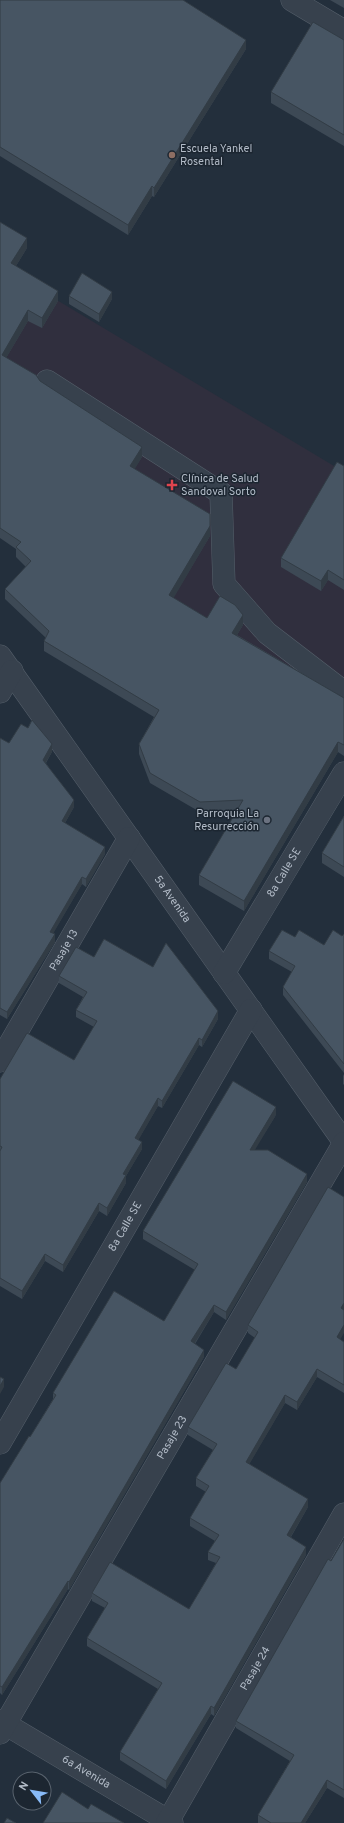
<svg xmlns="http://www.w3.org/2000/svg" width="344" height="1823" font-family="Overpass,sans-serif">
  <rect width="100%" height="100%" fill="#232f3c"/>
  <path fill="#302f3e" d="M0,266L344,472V708L0,497Z"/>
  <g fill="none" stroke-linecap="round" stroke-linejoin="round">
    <g stroke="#555f6a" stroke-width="23">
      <g id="minor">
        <path d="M292,0L344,31"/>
        <path d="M47,381L221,493L224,584L267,633L344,692"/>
        <path id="s1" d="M0,656L344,1142"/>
        <path d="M0,692L12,671"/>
        <path id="s2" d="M224,973L344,773"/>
        <path id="s3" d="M0,1061L129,838"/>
        <path id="s4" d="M0,1443L251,1010"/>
        <path id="s5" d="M0,1721L172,1823"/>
        <path id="s6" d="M0,1733L344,1143"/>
        <path id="s7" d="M167,1823L344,1514"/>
      </g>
    </g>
    <use href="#minor" stroke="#37414d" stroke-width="22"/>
  </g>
  <path fill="#3d4955" d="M0,0L246,49L154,197L152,196L128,235L0,156Z
    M330,0H344V8Z
    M344,40V146L271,103V92Z
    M0,222L27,248L16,266L58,301L42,328L28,321L6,358L40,381L142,457L134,469L210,536L173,598L207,618L243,625L237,635L344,698V756L338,752L244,911L199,885V875L237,811L200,812L150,783L139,754V744L154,717L44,651V641L46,638L5,599V589L26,567L16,557V549L0,538Z
    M69,296L112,299L99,322L69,304Z
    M344,466V590L328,580L321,591L281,567V558Z
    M0,738L9,743L52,752L46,763L74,807L65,823L105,854L86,887L82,884L53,933L55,942L7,1019L0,1015Z
    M344,816V877L322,863V853Z
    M344,934V1073L283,995V987L292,972L269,959V951L295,937L324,945L342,936Z
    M94,957L218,1019L202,1047L199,1045L162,1108L158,1106L138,1140L142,1149L126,1176V1183L107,1216L99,1211L63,1272L45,1261L22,1299L0,1286V1079L74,1060L94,1027L76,1017V1010L83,997L59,983V976Z
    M344,1074V1085L343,1084V1076Z
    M276,1115L254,1150L307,1182L226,1320L214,1312L195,1344L204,1357L69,1590L68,1589L2,1695L0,1693V1483L30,1437L53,1399V1393L164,1321L195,1270L143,1239V1231Z
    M248,1325L340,1339L344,1342V1393L317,1377L297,1410L285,1403L249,1464L308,1507L291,1537L306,1555L214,1716L211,1714L166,1789L120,1760V1752L158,1689L87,1646V1638L105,1608L92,1601V1593L189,1609L216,1563L208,1560V1552L215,1541L190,1526V1518L206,1492L196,1486V1478L213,1450L188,1435V1427L236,1369L255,1338L248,1333Z
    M344,1539V1798L327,1788L305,1823H258V1815L290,1761L236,1728V1721Z"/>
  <path fill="#323c45" d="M246,40V49L154,197V188Z
    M152,186V196L128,235V225Z
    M27,238V248L11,274V263Z
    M58,291V301L42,328V318Z
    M112,292V299L99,322V314Z
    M28,310V321L2,365V355Z
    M142,447V457L130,477V466Z
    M210,526V536L169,606V595Z
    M328,570V580L321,591V581Z
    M243,615V625L232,643V633Z
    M338,742V752L244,911V901Z
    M52,744V752L43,767V760Z
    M74,800V807L62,828V821Z
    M105,847V854L86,887V879Z
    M82,877V884L50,939V932Z
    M55,934V942L7,1019V1012Z
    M218,1011V1019L202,1047V1040Z
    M199,1038V1045L162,1108V1101Z
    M158,1098V1106L135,1146V1138Z
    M276,1107V1115L250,1158V1150Z
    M142,1142V1149L126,1176V1183L107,1216V1208L123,1174Z
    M307,1174V1182L226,1320V1312Z
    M99,1203V1211L63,1272V1265Z
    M45,1254V1261L22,1299V1291Z
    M344,1303V1311L341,1308Z
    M214,1305V1312L191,1349V1341Z
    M344,1325V1333L337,1345V1337Z
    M204,1350V1357L69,1590V1582Z
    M317,1369V1377L297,1410V1402Z
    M4,1379V1387L0,1394V1386Z
    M285,1395V1403L246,1470V1462Z
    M308,1499V1507L287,1543V1535Z
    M306,1547V1555L214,1716V1708Z
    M68,1581V1589L2,1695V1687Z
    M211,1706V1714L166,1789V1781Z
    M327,1780V1788L305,1823H301Z"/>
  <path fill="#475563" stroke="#323c45" d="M0,0H183L246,40L154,188L152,186L128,225L0,147Z
    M313,22L344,40V135L271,92Z
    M0,222L27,238L11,263L58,291L42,318L28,310L2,355L36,375L40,381L142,447L130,466L210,514V526L169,595L207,618L220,596L235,605L243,615L232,633L344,698V745L338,742L244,901L199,875L243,800L200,802L150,773L139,744L159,710L44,641L49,631L5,589L31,561L16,547L21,542L0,528Z
    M82,273L112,292L99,314L69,296Z
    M337,462L344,466V580L328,570L321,581L281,558Z
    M32,720L52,744L43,760L74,800L62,821L105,847L86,879L82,877L50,932L55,934L7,1012L0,1008V738L9,743L21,724L28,728Z
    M344,816V867L322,853Z
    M282,930L295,937L299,930L324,945L333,930L342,936L344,934V1064L283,987L295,966L269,951Z
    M104,939L153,967L166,943L218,1011L202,1040L199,1038L162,1101L158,1098L135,1138L142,1142L123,1174L126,1175L107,1208L99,1203L63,1265L45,1254L22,1291L0,1278V1151L2,1147L0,1146V1079L27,1033L74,1060L97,1021L76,1010L87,992L59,976L76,947L94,957Z
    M233,1081L276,1107L250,1150H268L307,1174L226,1312L214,1305L191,1341L204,1350L69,1582L68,1581L2,1687L0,1686V1483L29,1436L30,1437L56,1395L53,1393L114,1291L164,1321L198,1264L143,1231Z
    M328,1187L344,1197V1303L341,1308L344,1310V1325L337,1337L344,1342V1385L317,1369L297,1402L285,1395L246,1462L308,1499L287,1535L306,1547L214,1708L211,1706L166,1781L120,1752L162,1683L87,1638L108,1603L92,1593L110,1562L189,1609L220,1557L208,1552L219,1535L190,1518L209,1486L196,1478L217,1444L188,1427L226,1363L236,1369L258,1332L248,1325Z
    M0,1377L4,1379L0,1386Z
    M344,1539V1790L327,1780L301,1823H271L258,1815L294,1755L236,1721L328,1559L331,1561Z
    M62,1792L88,1809L91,1804L124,1823H43Z
    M7,1818L16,1823H4Z"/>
  <circle fill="#8d6e63" stroke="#1c2631" stroke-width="1.5" cx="172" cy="155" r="4"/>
  <path fill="#e0444e" stroke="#1c2631" stroke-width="1.5" d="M170 479h4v4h4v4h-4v4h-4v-4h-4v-4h4z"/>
  <circle fill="#6b7280" stroke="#1c2631" stroke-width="1.5" cx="267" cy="820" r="4"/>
  <g text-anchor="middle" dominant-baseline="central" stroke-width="3" stroke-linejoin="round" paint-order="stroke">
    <g font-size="11" fill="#b3bcc8" stroke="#1c2631" text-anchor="start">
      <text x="180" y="149">Escuela Yankel<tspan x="180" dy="13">Rosental</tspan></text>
      <text x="181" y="479">Clínica de Salud<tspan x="181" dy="13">Sandoval Sorto</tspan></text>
      <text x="259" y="814" text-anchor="end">Parroquia La<tspan x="259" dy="13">Resurrección</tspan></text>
    </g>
    <g font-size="11" fill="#b3bcc8" stroke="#1c2631">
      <text stroke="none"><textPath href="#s2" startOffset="117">8a Calle SE</textPath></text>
      <text stroke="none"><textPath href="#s1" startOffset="298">5a Avenida</textPath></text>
      <text stroke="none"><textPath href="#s3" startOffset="128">Pasaje 13</textPath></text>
      <text stroke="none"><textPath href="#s4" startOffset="250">8a Calle SE</textPath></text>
      <text stroke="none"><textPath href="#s6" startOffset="342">Pasaje 23</textPath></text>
      <text stroke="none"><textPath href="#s7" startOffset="178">Pasaje 24</textPath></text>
      <text stroke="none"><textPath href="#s5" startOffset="100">6a Avenida</textPath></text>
    </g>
  </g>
  <g transform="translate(32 1791) rotate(301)"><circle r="19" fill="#1c2631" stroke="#58626d"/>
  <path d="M0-3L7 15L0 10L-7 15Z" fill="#88baf7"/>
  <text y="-6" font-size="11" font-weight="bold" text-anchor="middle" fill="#b3bcc8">N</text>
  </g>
</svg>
